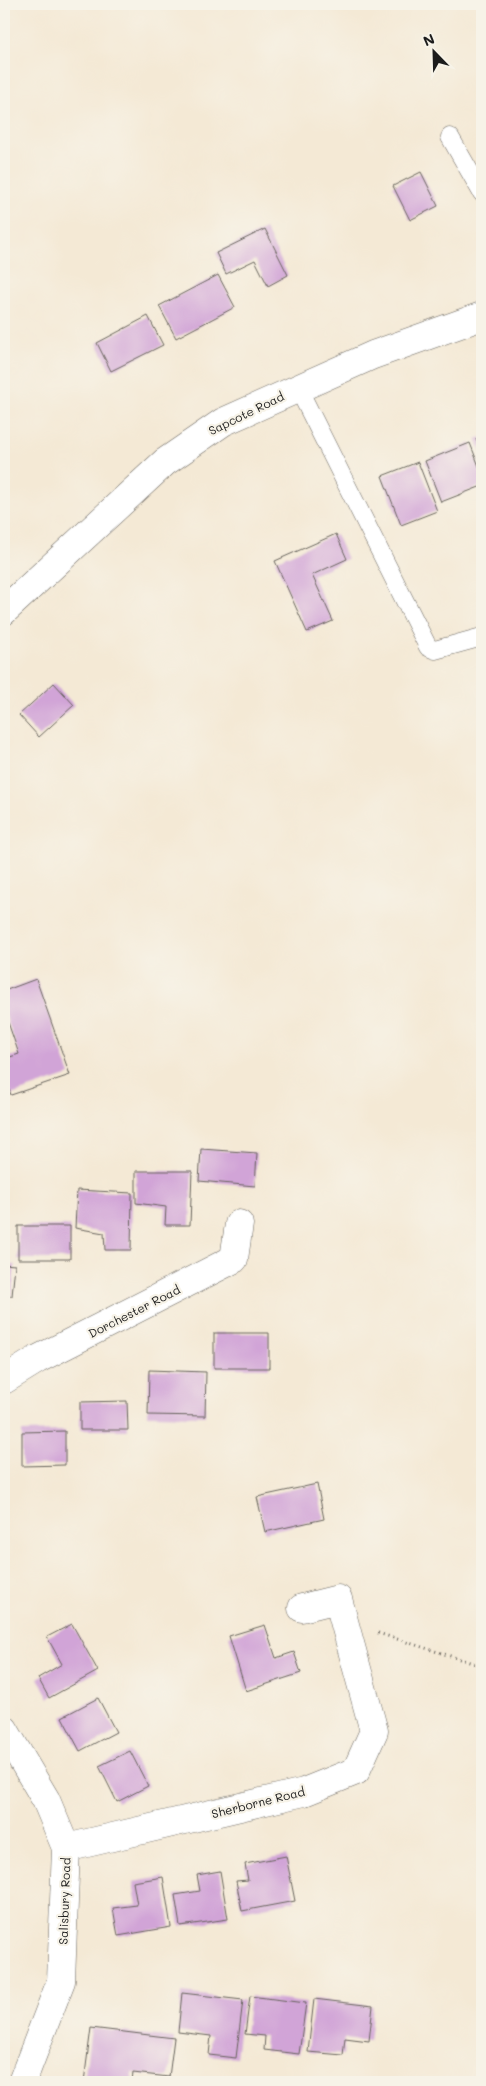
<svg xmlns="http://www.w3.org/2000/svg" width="486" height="2086" font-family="Mali,sans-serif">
  <rect width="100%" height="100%" fill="#f7f3e8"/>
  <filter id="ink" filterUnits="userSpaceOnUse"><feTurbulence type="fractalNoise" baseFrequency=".02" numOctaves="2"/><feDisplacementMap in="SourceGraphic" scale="10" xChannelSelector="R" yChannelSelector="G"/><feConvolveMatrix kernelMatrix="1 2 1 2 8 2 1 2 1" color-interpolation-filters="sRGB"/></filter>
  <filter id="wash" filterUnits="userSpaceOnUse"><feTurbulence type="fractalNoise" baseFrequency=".0096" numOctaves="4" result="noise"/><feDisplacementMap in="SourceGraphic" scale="20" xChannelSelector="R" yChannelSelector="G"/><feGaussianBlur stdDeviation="1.12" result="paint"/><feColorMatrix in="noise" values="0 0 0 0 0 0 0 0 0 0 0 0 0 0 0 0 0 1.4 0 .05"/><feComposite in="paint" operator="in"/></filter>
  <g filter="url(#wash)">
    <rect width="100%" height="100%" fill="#f4e9d5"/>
    <g id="blocks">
      <path fill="#d1a4d7" d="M421,172L438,206L410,220L393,186Z
        M265,229L288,275L268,286L255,260L226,274L216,253Z
        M218,275L235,307L176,338L159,306Z
        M148,316L163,345L111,371L97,343Z
        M482,437V454L476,439Z
        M470,443L482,474V486L441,502L425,461Z
        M418,462L437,511L401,525L382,476Z
        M336,534L347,559L312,575L333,621L307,632L275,561Z
        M54,683L74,705L39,737L19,715Z
        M36,979L70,1075L11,1095L4,1074V1059L19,1054L4,1011V991Z
        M201,1149L257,1153L255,1186L199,1181Z
        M136,1171H192L190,1225H165L166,1207L136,1203Z
        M77,1190L132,1193L131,1250H105L104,1233L75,1228Z
        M18,1226H70V1259H18Z
        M4,1264L15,1265L12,1296H4Z
        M214,1333H269V1368H214Z
        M149,1370L206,1372L205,1416L148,1415Z
        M127,1401L128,1430H80V1402Z
        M65,1431V1465L22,1466V1432Z
        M317,1484L324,1519L265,1532L257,1497Z
        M72,1624L98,1671L49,1698L38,1678L62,1664L47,1637Z
        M265,1625L276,1658L294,1652L301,1673L246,1691L229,1636Z
        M98,1698L116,1732L80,1751L62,1717Z
        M130,1751L148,1786L117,1802L99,1766Z
        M286,1856L295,1901L242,1911L236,1881L248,1880L245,1864Z
        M220,1871L228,1919L180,1926L175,1895L200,1891L197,1875Z
        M163,1877L171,1927L118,1936L113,1908L137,1905L133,1882Z
        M182,1993L243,2000L236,2058L209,2055L211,2036L178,2032Z
        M250,1996L306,2003L299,2054L264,2050L265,2036L245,2034Z
        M314,1999L373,2006L369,2041L345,2038L343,2055L308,2052Z
        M91,2028L174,2038L169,2077L133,2073L132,2082H84Z"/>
    </g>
  </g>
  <g filter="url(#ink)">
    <use href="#blocks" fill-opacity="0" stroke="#68645d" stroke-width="1"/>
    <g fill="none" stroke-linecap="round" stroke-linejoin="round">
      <g stroke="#68645d" stroke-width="19">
        <path id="service" d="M450,137L482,193
          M298,388L428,647L435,650L482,637"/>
      </g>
      <g stroke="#68645d" stroke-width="29">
        <path id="minor" d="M4,1380L38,1359L234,1259L239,1224
          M4,1729L46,1800L66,1848L61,1981L22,2082
          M66,1848L304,1792L356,1771L374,1731L338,1599L302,1608"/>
      </g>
      <g stroke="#68645d" stroke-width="29">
        <path id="secondary" d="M4,611L165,462L223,422L373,355L482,316"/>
      </g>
      <path stroke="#68645d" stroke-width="3" stroke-dasharray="1 4" stroke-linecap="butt" d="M378,1633L482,1666"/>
      <use href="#service" stroke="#fff" stroke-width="18"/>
      <use href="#minor" stroke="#fff" stroke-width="28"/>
      <use href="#secondary" stroke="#fff" stroke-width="28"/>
    </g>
  </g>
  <g text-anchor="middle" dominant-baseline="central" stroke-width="4.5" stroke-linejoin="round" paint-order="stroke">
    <g font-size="12" fill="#1c1c1c" stroke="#f7f3e8">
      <text transform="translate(246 413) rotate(-26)">Sapcote Road</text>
      <text transform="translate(134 1311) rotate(-27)">Dorchester Road</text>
      <text transform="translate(258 1802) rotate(-14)">Sherborne Road</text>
      <text transform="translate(64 1901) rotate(-88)">Salisbury Road</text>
    </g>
  </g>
  <rect width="486" height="2086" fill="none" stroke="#f7f3e8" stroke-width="20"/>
  <g transform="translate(434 52) rotate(337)" stroke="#f7f3e8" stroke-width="4" paint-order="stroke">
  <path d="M0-4L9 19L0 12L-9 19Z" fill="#1c1c1c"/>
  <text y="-8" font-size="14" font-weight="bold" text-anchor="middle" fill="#1c1c1c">N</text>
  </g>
</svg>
